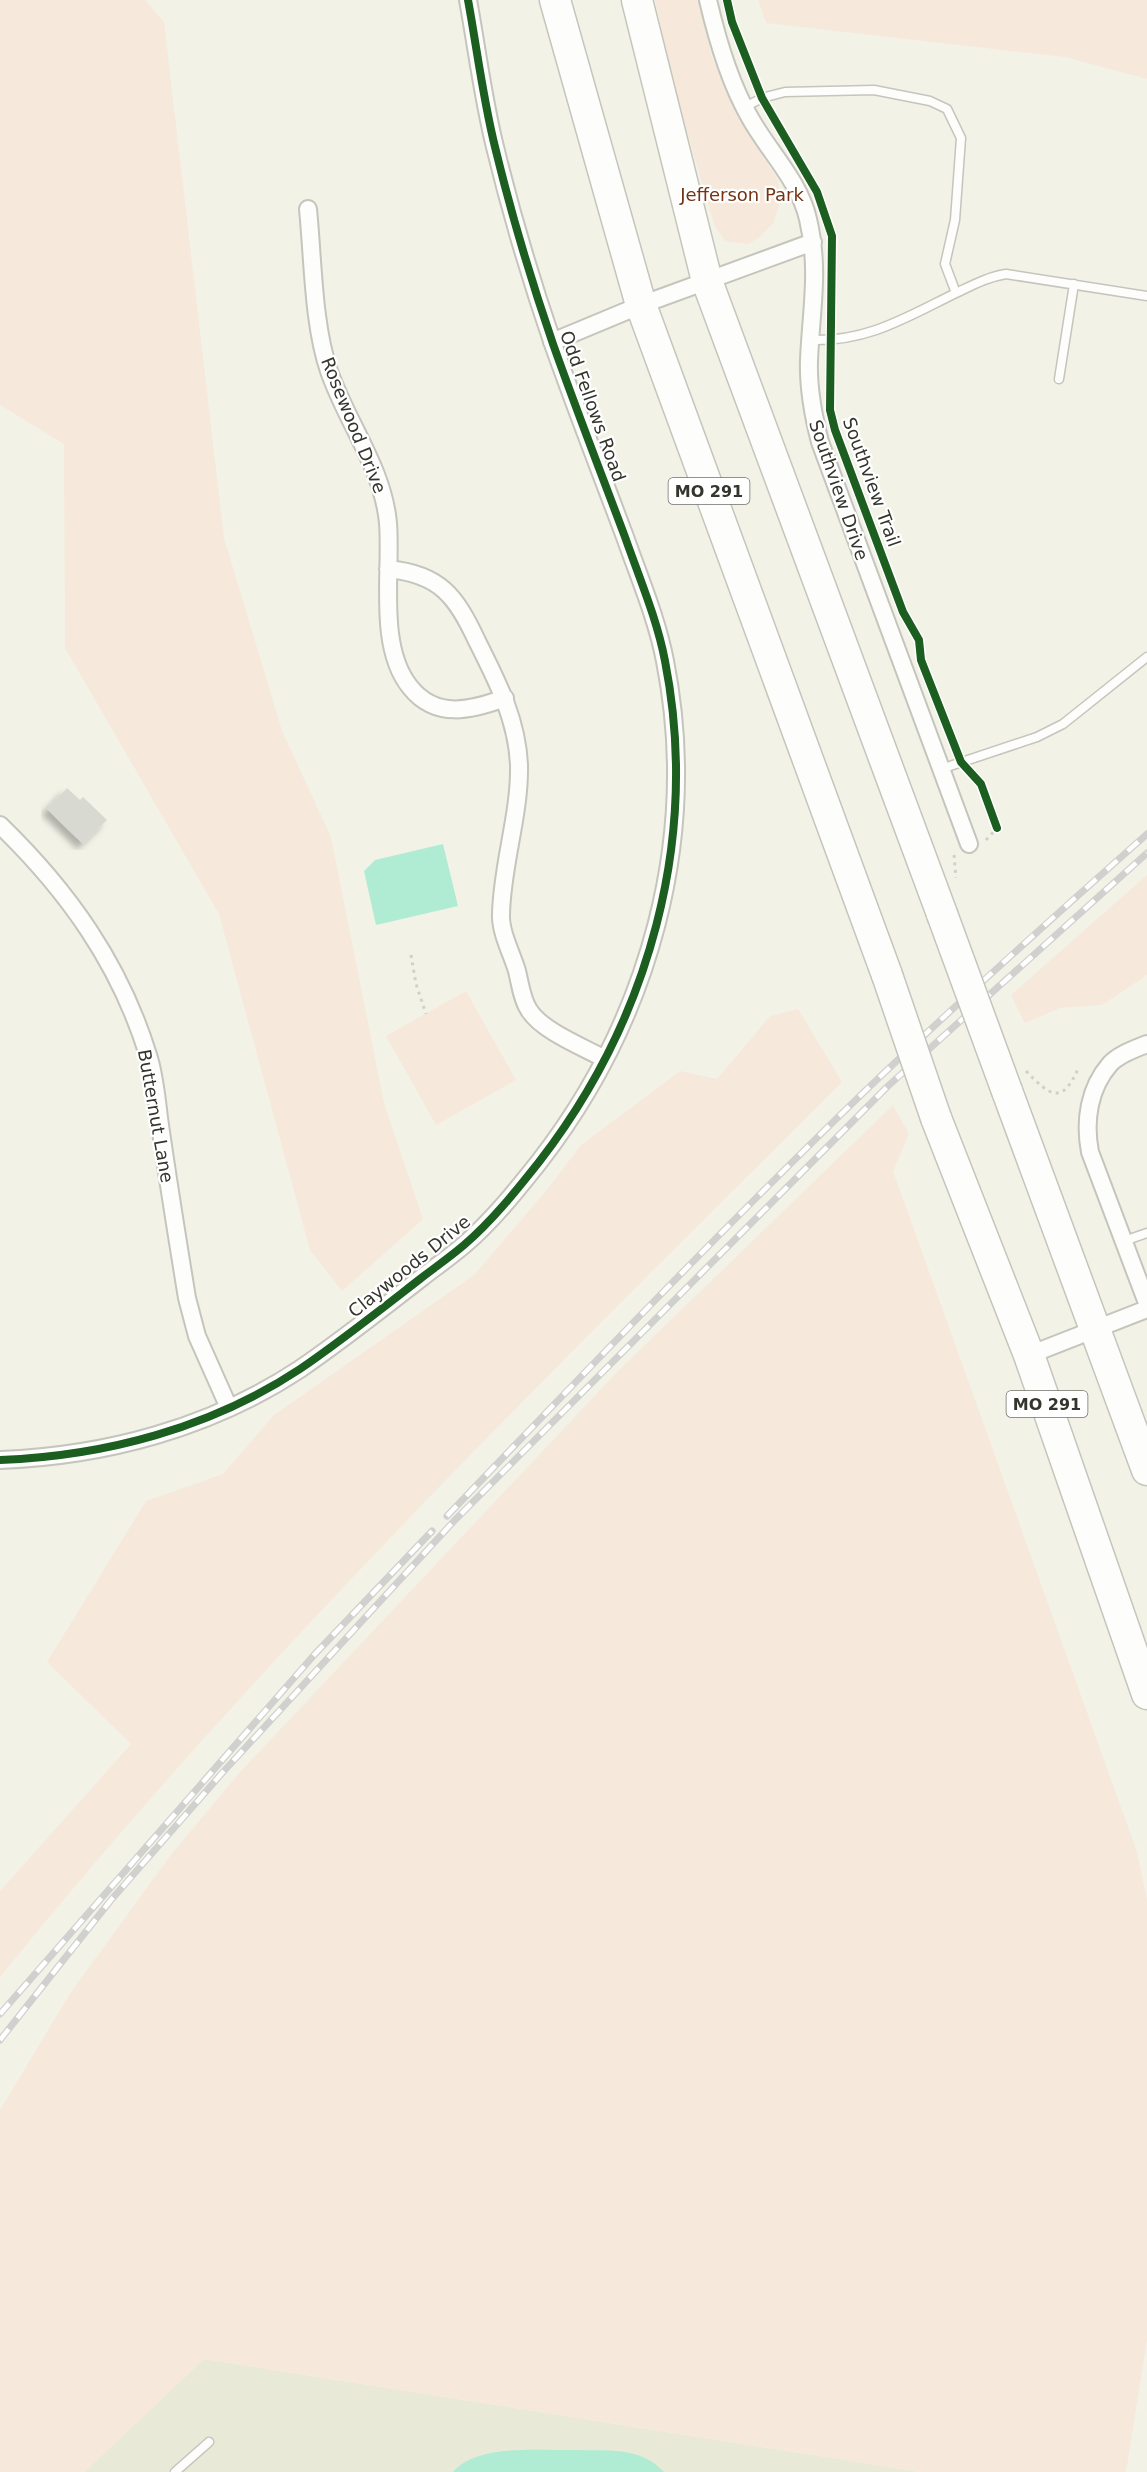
<svg xmlns="http://www.w3.org/2000/svg" width="1147" height="2472" font-family="'DejaVu Sans',sans-serif">
  <defs>
    <filter id="shadow"><feDropShadow dx="-5.5" dy="5.5" stdDeviation="3" flood-color="#0004"/></filter>
  </defs>
  <rect width="100%" height="100%" fill="#f2f2e7"/>
  <path fill="#e8e9d6" d="M204,2359L920,2472H84Z"/>
  <path fill="#f7e8dc" d="M0,0H145L164,22L224,538L282,731L331,837L384,1103L423,1219L342,1291L310,1250L219,914L65,648L64,444L0,405Z
    M655,0H698L712,58L747,131L778,180L781,197L774,222L760,237L748,244L725,241L715,227L676,95Z
    M758,0H1147V79L1065,57L766,23Z
    M1147,875V975L1102,1005L1060,1008L1025,1023L1011,995Z
    M466,991L516,1080L436,1125L386,1036Z
    M798,1009L842,1082C552,1371 258,1658 0,1977V1891L131,1744L47,1662L146,1501L223,1474L274,1415L474,1275L546,1191L581,1145L680,1071L717,1079L770,1016Z
    M893,1105L909,1134L893,1171L1137,1852L1147,1900V2339L1126,2472H920L204,2359L84,2472H0V2110L71,1992L170,1856L240,1772L618,1371Z"/>
  <path fill="#b0ebd3" d="M443,844L458,906L376,925L364,871L375,860Z
    M578,2450C610,2451 641,2447 664,2472H453C479,2443 541,2451 578,2450Z"/>
  <path fill="#d8dad2" filter="url(#shadow)" d="M67,788L80,800L83,797L107,820L83,844L47,809Z"/>
  <g fill="none" stroke-linecap="round" stroke-linejoin="round">
    <g stroke="#c5c5bd" stroke-width="11">
      <path id="lane" d="M745,107L762,98L785,92L874,90L930,101L947,109L961,138L955,220L945,264L956,293
        M810,340C867,342 905,318 954,294C971,286 987,277 1006,274L1147,296
        M1059,379L1074,284
        M941,769L1037,737L1063,724L1147,657
        M1124,1241L1147,1233
        M175,2472L209,2442"/>
    </g>
    <g stroke="#c5c5bd" stroke-width="20">
      <path id="street" d="M708,0C717,39 729,81 749,116C768,151 799,180 808,219C820,270 811,310 809,360C808,388 813,415 820,442L969,844
        M308,209C313,259 313,325 329,371C347,423 383,468 388,523C392,572 377,646 410,687C436,720 472,710 505,698
        M552,342L641,305L813,242
        M388,569C440,574 456,596 477,641C497,681 517,719 519,765C520,815 502,864 501,914C500,932 512,954 517,971C520,983 522,1000 529,1010C542,1031 583,1047 605,1059
        M0,825C68,891 120,964 148,1055C156,1079 157,1107 161,1132C169,1187 178,1243 187,1298L197,1336L229,1408
        M1147,1044C1135,1049 1119,1054 1110,1064C1089,1088 1084,1121 1090,1152L1147,1303
        M1029,1355L1147,1309
        M0,1460C105,1456 211,1428 300,1369C341,1341 380,1310 420,1279C434,1268 450,1257 464,1245C492,1221 516,1191 539,1162C649,1020 700,839 665,661C657,619 639,577 625,537C601,473 576,409 553,344C531,280 511,213 495,147C483,99 477,49 468,0"/>
    </g>
    <g stroke="#c5c5bd" stroke-width="33">
      <path id="highway" d="M555,0L641,305L887,975
        M637,0L707,281L942,914
        M1007,1091L1147,1470
        M936,1118L1029,1355L1147,1694"/>
    </g>
    <path stroke="#d1d1cc" stroke-width="3" stroke-dasharray="3 4.5" stroke-linecap="butt" d="M986,840L997,828
      M954,855L956,878
      M411,955L416,984L426,1014
      M1026,1071C1050,1096 1062,1105 1078,1069"/>
    <use href="#lane" stroke="#fdfdfb" stroke-width="8"/>
    <use href="#street" stroke="#fdfdfb" stroke-width="16"/>
    <use href="#highway" stroke="#fdfdfb" stroke-width="30"/>
    <g stroke="#d0d0ce" stroke-width="7">
      <path id="rail" d="M447,1516C584,1373 721,1230 864,1092C956,1004 1051,919 1147,834
        M0,2014L315,1654L432,1531
        M0,2040L111,1900L223,1772L454,1521L888,1086L1147,853"/>
    </g>
    <use href="#rail" stroke="#fff" stroke-width="4.5" stroke-dasharray="14" stroke-linecap="butt"/>
    <g stroke="#c5c5bd" stroke-width="33" stroke-linecap="butt">
      <path id="highway-bridge" d="M942,914L1007,1091
        M887,975L936,1118"/>
    </g>
    <use href="#highway-bridge" stroke="#fdfdfb" stroke-width="30"/>
    <g stroke="#fff" stroke-width="11">
      <path id="cycleway" d="M727,0L732,22L762,98L817,192L832,236L830,410L835,430L903,612L919,640L921,660L961,762L981,784L997,828
        M0,1460C105,1456 211,1428 300,1369C341,1341 380,1310 420,1279C434,1268 450,1257 464,1245C492,1221 516,1191 539,1162C649,1020 700,839 665,661C657,619 639,577 625,537C601,473 576,409 553,344C531,280 511,213 495,147C483,99 477,49 468,0"/>
    </g>
    <use href="#cycleway" stroke="#1b5e20" stroke-width="8"/>
  </g>
  <g text-anchor="middle" dominant-baseline="central" stroke-width="4.5" stroke-linejoin="round" paint-order="stroke">
    <g fill="#fff" stroke="#71726c" stroke-width="1.5">
      <rect x="668.5" y="478" width="81" height="26" rx="4.5"/>
      <rect x="1006.5" y="1391" width="81" height="26" rx="4.5"/>
    </g>
    <g font-size="16" font-weight="bold" fill="#34352d">
      <text x="709" y="491">MO 291</text>
      <text x="1047" y="1404">MO 291</text>
    </g>
    <g font-size="18" fill="#733413" stroke="#fff">
      <text x="742" y="194">Jefferson Park</text>
    </g>
    <g font-size="18" fill="#34352d" stroke="#fff">
      <text transform="translate(593 406) rotate(70)">Odd Fellows Road</text>
      <text transform="translate(354 425) rotate(68)">Rosewood Drive</text>
      <text transform="translate(872 482) rotate(70)">Southview Trail</text>
      <text transform="translate(839 490) rotate(71)">Southview Drive</text>
      <text transform="translate(156 1116) rotate(80)">Butternut Lane</text>
      <text transform="translate(409 1266) rotate(-39)">Claywoods Drive</text>
    </g>
  </g>
</svg>
